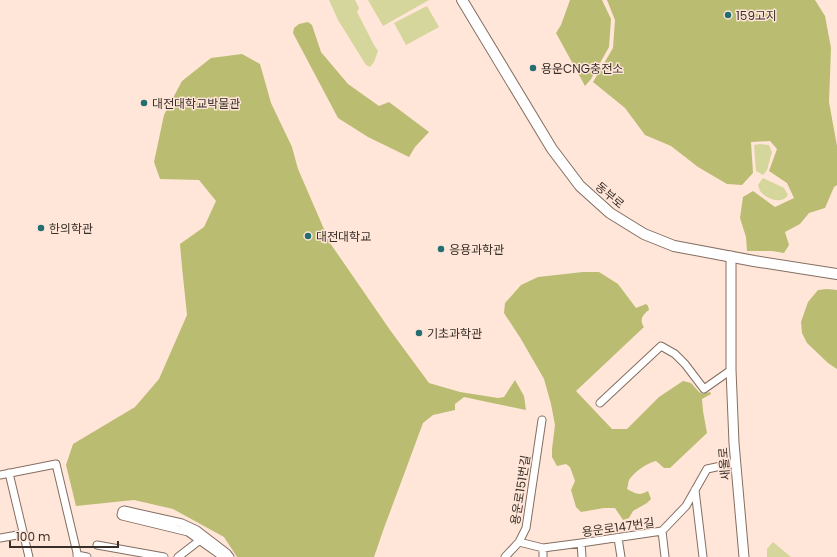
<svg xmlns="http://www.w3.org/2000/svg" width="837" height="557" font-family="Poppins,'Noto Sans KR',sans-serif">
  <rect width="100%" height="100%" fill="#ffe6d8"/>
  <path fill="#d4d69c" d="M329,0H355L359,8L357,12L374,45L378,51L374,62L370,67L366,65L338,20Z
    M368,0H429L383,26Z
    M427,6L439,27L406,45L394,23Z
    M760,144L769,145L772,152L767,170L763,175L756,171L754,145Z
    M763,178L784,188L788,195C782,205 766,199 760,191C759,189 759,187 758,185Z
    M773,542L791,557H767V549Z"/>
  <path fill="#babc72" d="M570,0H602L611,19L609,47L591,79L585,86L556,33L561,25Z
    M607,0H815L825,16L831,48L829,102L837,146V185L834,187L825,208L809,213L800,224L785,232L789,245L784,253L772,251H747L746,237L740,218L743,197L753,191L775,207L794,198L787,183L769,171L777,149L770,141L751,142L753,173L742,185L727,184L698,167L671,146L645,135L625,108L593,82L613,48L615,20Z
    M308,22L312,25L321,52L348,84L379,106L389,102L429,132L415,147L409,157L368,137L338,118L293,33L294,28L299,24Z
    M242,54L260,64L271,103L292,147L298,169L330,243L390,330L429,383L460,392L498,398L504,397L515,380L524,396L526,410L464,397L455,404V410L433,415L423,423L403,477L384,528L374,557H237L224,537L173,509L134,500L76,506L66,465L73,444L135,407L159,379L187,315L182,267L180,244L204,227L216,201L199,180L160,179L154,162L164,115L182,81L211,58Z
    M583,272H599L618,284L636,308L646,304L648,306L649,310C643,314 639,320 644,327L576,391L612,429H627L659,397L683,381L691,383L699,392L703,394L710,392L711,394L702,399L703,411L707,433L670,468H664L656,461C647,463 634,472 629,480C628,483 628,486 627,489C636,494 639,496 648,491L651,499L647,503L633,511L629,518L623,520L615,508H604L581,512L576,507L571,490L575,481L570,467L566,464L557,466L552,457V449L555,425L551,404L544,379L521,339L504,313L505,303L521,285L538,277Z
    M827,289L837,290V369L828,363L807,343L802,333L801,322L808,302L818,290Z"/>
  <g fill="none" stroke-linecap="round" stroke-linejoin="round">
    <g stroke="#846e62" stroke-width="9">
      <path id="minor" d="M600,403L661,346L675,354L685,364L704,389L731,370
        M9,473L29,557
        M0,475L56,464L78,557
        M695,490L703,557
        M662,531L665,557
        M0,538L23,534
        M618,538L621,557
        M519,542L543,548L581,543L662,531L686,506L707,469L735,463
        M581,543L582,557
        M97,545L164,557
        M543,548V557
        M77,555L87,557
        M178,557L200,540
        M223,557L188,532L122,516L121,515L122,511L124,510L182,523L197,530L227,553L230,557
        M505,557L519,542L526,528L542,420"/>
    </g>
    <g stroke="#846e62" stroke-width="11">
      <path id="tertiary" d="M731,256V370L734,443L744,557"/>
    </g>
    <g stroke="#846e62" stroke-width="12">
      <path id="secondary" d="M462,0L552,149L580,186L610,213L644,234L674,246L754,261L837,274"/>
    </g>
    <use href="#minor" stroke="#fff" stroke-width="7"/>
    <use href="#tertiary" stroke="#fff" stroke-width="9"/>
    <use href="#secondary" stroke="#fff" stroke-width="10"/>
  </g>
  <g fill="#226e71" stroke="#ffe6d8" stroke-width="1.5">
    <circle cx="728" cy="15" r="4"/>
    <circle cx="533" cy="68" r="4"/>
    <circle cx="144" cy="103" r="4"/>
    <circle cx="41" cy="228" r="4"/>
    <circle cx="308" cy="236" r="4"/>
    <circle cx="441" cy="249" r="4"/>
    <circle cx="419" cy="333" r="4"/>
  </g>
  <g text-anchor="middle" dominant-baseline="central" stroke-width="3" stroke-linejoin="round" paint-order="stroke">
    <g font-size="12" fill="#392f2a" stroke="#ffe6d8" text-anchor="start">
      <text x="736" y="15">159고지</text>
      <text x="541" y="68">용운CNG충전소</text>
      <text x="152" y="103">대전대학교박물관</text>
      <text x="49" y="228">한의학관</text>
      <text x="316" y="236">대전대학교</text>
      <text x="449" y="249">응용과학관</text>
      <text x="427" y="333">기초과학관</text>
    </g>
    <g font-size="12" fill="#392f2a" stroke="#ffe6d8">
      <text transform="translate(610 195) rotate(40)">동부로</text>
      <text transform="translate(724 464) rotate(-95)">새울로</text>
      <text transform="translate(520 490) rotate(-81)">용운로151번길</text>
      <text transform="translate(618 527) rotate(-8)">용운로147번길</text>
    </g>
  </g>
  <path d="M10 541v6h108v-6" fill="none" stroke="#392f2a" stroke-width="2"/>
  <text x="16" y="541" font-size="12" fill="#392f2a" stroke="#ffe6d8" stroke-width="3" paint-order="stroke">100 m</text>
</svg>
